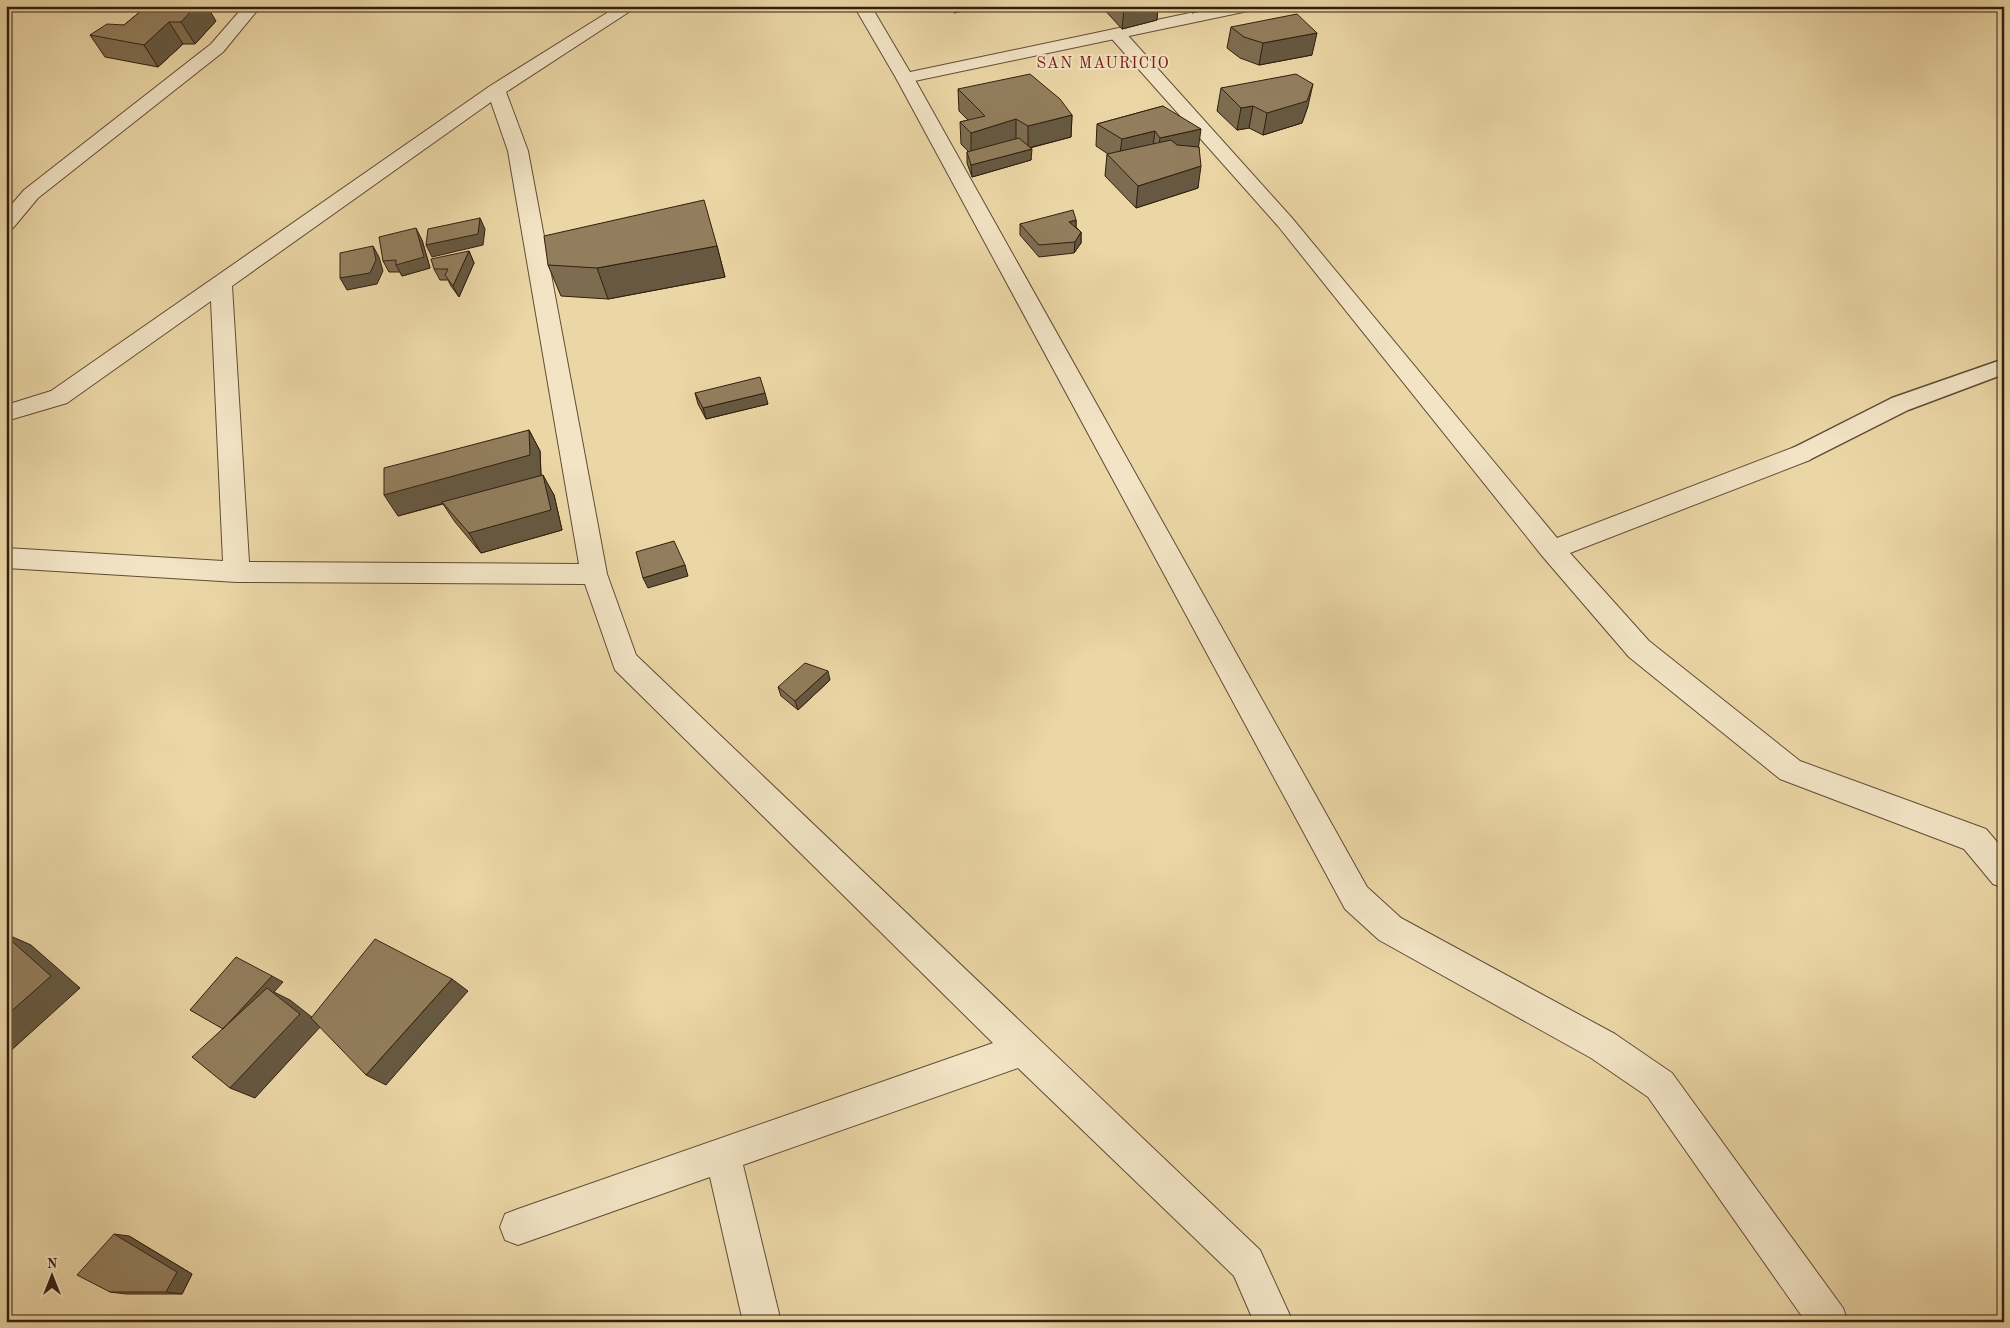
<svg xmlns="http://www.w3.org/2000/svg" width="2010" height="1328" font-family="'Old Standard TT',serif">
  <rect width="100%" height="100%" fill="#ebd6a6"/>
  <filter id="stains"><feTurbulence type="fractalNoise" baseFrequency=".004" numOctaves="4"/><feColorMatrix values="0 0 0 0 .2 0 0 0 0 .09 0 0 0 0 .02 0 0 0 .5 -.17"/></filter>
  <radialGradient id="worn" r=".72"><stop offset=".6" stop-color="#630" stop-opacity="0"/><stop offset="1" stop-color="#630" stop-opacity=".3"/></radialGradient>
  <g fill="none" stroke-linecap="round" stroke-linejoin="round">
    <g stroke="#604c34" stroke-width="3">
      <path id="service" d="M2004,359V374L1908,410L1809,460L1801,462L1793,460L1790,454L1793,448L1892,398Z"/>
    </g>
    <g stroke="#604c34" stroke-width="2">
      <path id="minor" d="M244,6H261L223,52L38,198L13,228L6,230V211L24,190L211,44Z
        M618,6H638L506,92L528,151L607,574L636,655L1260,1250L1293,1322H1254L1234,1276L1018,1068L743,1165L781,1322H743L710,1177L518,1245L505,1240L500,1227L505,1214L518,1209L993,1043L615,670L585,584L237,582L6,568V548L223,561L211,301L67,403L6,421V405L51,391L490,86ZM491,102L508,151L579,564L249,562L232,286Z
        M1117,29L1123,30L1292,218L1557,538L1792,448L1801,445L1810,448L1813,454L1810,460L1570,553L1649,641L1800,761L1986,829L2004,850V888L1993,884L1964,849L1780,779L1629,657L1543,557L1278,226L1111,38L1108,34L1111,30Z
        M905,73L911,74L914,78L1367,887L1401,918L1615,1034L1672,1073L1843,1308L1848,1322H1806L1648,1097L1591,1058L1379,940L1345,909L896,78L899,74Z"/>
    </g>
    <g stroke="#604c34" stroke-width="2">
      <path id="tertiary" d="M854,6H871L910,72L1223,6H1256L1248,11L905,83L899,82L896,78Z"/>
    </g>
    <use href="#service" fill="#f2e4c5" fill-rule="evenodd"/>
    <use href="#minor" fill="#f2e4c5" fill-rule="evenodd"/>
    <use href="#tertiary" fill="#f2e4c5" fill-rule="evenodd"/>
  </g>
  <path fill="#7e6c50" stroke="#321e0e" d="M147,6L216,21L195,44H183L158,67L105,57L90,35L124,25Z
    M1101,6H1158L1157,20L1122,29Z
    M1187,6H1219L1192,13Z
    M1231,27L1312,55L1259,65L1240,58L1227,48Z
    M1221,88L1308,106L1302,123L1263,135L1249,128L1237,130L1217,111Z
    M958,89L1072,115L1071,137L1030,148L1031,160L972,177L967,163V152L968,151L961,144L960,122L968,120L959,111Z
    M1163,106L1199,147L1198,188L1136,208L1105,176L1107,154H1108L1096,146L1097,124Z
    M1076,220V227L1081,232V243L1074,253L1039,257L1020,235V224Z
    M422,240L430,268L402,276L400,272H389L383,261Z
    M717,246L725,277L608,299L561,296L548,265Z
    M469,251L474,263L459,297L451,286L448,280H440L434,269Z
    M695,393L768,404L706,419L698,404Z
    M529,430L540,451L541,475L554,495L562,530L481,553L455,522L443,504L398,516Z
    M830,680L798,710L781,696L778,687Z
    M129,1236L192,1274L182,1294H126L110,1292Z"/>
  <path fill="#665841" stroke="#321e0e" d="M163,6H207L216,21L195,44L181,22Z
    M954,6H984V7L954,13Z
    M1129,6H1158L1157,20L1122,29L1124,8Z
    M1193,6H1219L1192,13Z
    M169,22L183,44L158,67L144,45Z
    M1317,33L1312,55L1259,65L1263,43Z
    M1313,84L1308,106L1302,123L1263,135L1267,113Z
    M1253,106L1249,128L1237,130L1241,108Z
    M1072,115L1071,137L1028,148V126Z
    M1016,119V141L971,156V133Z
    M1201,129L1198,151L1157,160L1160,138Z
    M1155,131L1152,153L1119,161L1122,139Z
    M1032,149L1031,160L972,177L971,165Z
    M1201,166L1198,188L1136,208L1138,186Z
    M480,218L485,229L483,245L432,257L426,245Z
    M1076,220V231L1069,222Z
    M416,228L422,240L430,268L402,276L396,265Z
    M1081,232V243L1074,253L1075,242Z
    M373,246L379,257L383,271L377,284L347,290L340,278Z
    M717,246L725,277L608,299L597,268Z
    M469,251L474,263L459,297L453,286Z
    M765,393L768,404L706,419L703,408Z
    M529,430L540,451L541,476L398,516L384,495Z
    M543,475L554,495L562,530L481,553L469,533Z
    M685,565L688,576L648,588L643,578Z
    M828,671L830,680L798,710L795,701Z
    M6,673L12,677L6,687Z
    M6,934L31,945L80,988L6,1055Z
    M272,976L283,982L274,992L290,1000L322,1025L255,1098L230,1088L223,1029Z
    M452,979L468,991L386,1085L366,1075Z
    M114,1234L129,1236L192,1274L182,1294L166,1292Z"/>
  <path fill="#927e5d" stroke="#321e0e" d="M147,6H196L181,22H169L144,45L90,35L107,24L124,25Z
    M1297,14L1317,33L1263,43L1244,37L1231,27Z
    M1030,74L1060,99L1072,115L1028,126L1016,119L971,133L960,122L985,116L958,89Z
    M1296,74L1313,84L1307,101L1267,113L1253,106L1241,108L1221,88Z
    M1163,106L1201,129L1160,138L1155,131L1122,139L1097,124Z
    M1019,138L1032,149L971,165L967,152Z
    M1171,140L1177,145L1199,147L1201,166L1138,186L1107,154Z
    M704,200L717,246L597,268L548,265L544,236Z
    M1073,210L1076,220L1069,222L1081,232L1075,242L1039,245L1020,224Z
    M480,218L478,234L426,245L428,229Z
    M416,228L424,257L396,265V260L383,261L379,237Z
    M373,246L376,260L370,273L340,278V253Z
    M469,251L453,286L445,275L448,269H434L431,259Z
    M760,377L765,393L703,408L695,393Z
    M529,430L530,455L384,495V468Z
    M543,475L551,510L469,533L442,502Z
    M674,541L685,565L643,578L636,552Z
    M805,663L828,671L795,701L778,687Z
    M6,936L51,976L6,1016Z
    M375,939L452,979L366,1075L311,1018Z
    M236,957L272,976L223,1029L190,1010Z
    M267,988L300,1014L230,1088L192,1057Z
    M114,1234L177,1272L166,1292H110L77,1275Z"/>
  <g text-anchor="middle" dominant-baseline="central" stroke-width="4" stroke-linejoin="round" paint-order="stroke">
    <g font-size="16" letter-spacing="1" fill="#7a1f14" stroke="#f2e4c5">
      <text x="1103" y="64">SAN MAURICIO</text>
    </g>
  </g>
  <rect width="2010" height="1328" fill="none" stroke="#ebd6a6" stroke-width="25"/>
  <rect x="8" y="8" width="1995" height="1313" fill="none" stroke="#321e0e" stroke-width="2.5"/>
  <rect x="12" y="12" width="1985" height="1303" fill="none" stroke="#321e0e"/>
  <g transform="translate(52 1276)" stroke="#f2e4c5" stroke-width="4" paint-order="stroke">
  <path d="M0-4L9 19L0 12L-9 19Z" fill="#321e0e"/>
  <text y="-8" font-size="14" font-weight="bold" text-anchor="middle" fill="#321e0e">N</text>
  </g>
  <rect width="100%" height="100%" filter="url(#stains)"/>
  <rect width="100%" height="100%" fill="url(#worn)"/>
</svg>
